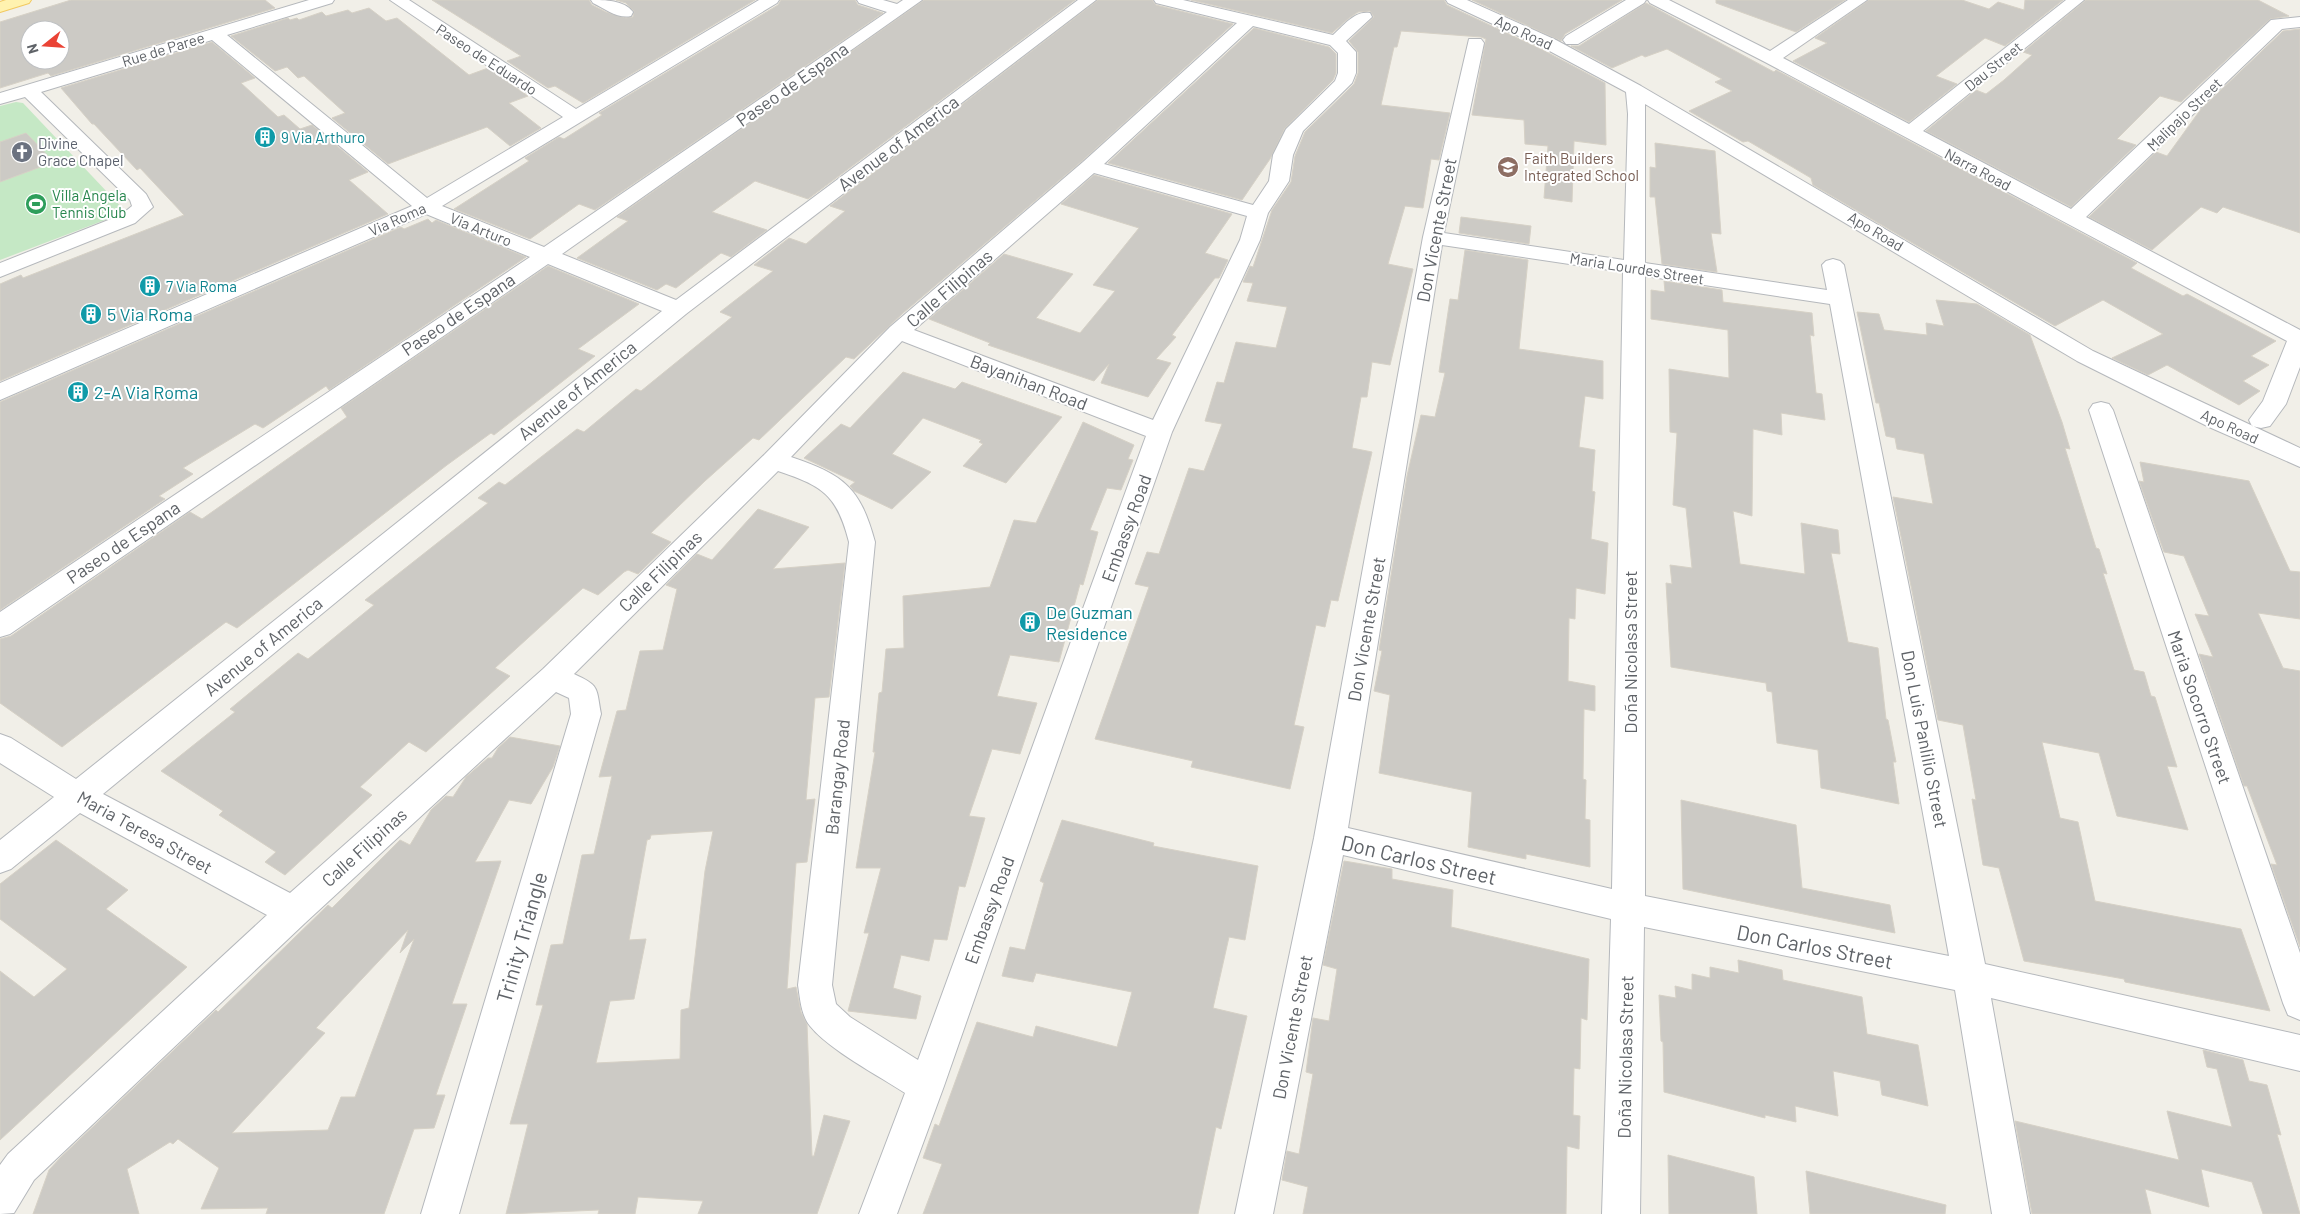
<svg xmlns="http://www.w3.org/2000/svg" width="2300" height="1214" font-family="Barlow,sans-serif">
  <rect width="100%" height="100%" fill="#f1efe8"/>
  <path fill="#c5e8c5" d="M16,102L23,103L126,212L0,260V106Z"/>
  <path fill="#cccac5" stroke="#d6d1c6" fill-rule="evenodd" d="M71,0H265L275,8L51,76L48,73L0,88V22ZM30,30H60V60H30Z
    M432,0H589L592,5L606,12L626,18L633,17L634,11L626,3L616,0H755L583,103L555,86L548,88L507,61L521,56Z
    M781,0H855L858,5L883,13L595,210L579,204L530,239L454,209L529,161L525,158L559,137L564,139L602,115L599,113L778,5Z
    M924,0H1075L808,199L755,181L712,212L767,230L731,257L721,253L676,288L666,284L657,290L577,258L628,221L617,217Z
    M1098,0H1152L1156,5L1233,24L1082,161L902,314L854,359L846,357L759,440L753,438L705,481L651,533L671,542L638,574L628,570L624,572L598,595L583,588L495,668L510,676L426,752L409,742L360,787L372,795L285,875L265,862L276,852L219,815L223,811L161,771L235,712L230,709L298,653L308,659L374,605L365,600L488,503L478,498L499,482L505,485L577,429L584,432L636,389L641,391L732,317L720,312L773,271L754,265L789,238L806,244L845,211L830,206Z
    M1191,0H1444L1447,5L1543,50L1605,83L1606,145L1574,141L1572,202L1544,198L1548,146L1525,144L1524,120L1472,115L1486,39L1481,37L1401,31L1397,47H1394L1381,105L1450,113L1439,160L1431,159L1423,208L1405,206L1388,264L1413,269L1390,365L1372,362L1367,397H1361L1352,448L1372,452L1338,601L1331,600L1325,627L1316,625L1294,725L1304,727L1290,789L1191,767L1193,761L1095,739L1149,587L1135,584L1147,552L1159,554L1189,468L1204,471L1222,424L1205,421L1217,382L1224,383L1236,342L1276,348L1287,307L1247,301L1253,283L1243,282L1250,266L1253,267L1272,210L1291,182L1295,156L1305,132L1354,84L1358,73V52L1349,41L1374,17L1370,11L1358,12L1349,18L1332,33Z
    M1472,0H1622L1565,34L1561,41Z
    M1716,0H1845L1796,32L1716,3Z
    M1869,0H1962L1989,9L1998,2L2024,10L2025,0H2063L2005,46L1985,38L1936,76L1957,84L1909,122L1793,61L1827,43L1815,38Z
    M2086,0H2258L2289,16L2270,19L2181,102L2160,96L2117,139L2136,145L2071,207L1926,131L1976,90L1986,94L2004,80L2032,55L2023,52Z
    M1646,3L1774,72L1776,70L2137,263L2131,268L2183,296L2187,294L2276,341L2251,356L2269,365L2243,381L2260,391L2239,405L2167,365L2148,375L2112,358L2163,334L2103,300L2055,326L1813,185L1811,178L1748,141L1743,142L1689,111L1732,91L1715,82L1722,79L1667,49L1645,57L1642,55L1612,68L1571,46H1579Z
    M369,8L386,21L397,18L469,75L488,68L528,96L509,103L541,128L510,146L487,127L388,164L332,118L345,113L304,76L298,78L287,67L275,71L231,36L288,18L290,20L297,18L299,20L322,12L326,16L348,10L352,13Z
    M1254,28L1329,47L1336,54V73L1333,80L1285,128L1270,159L1242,200L1108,163Z
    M2300,29V233L2223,207L2217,213L2201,207L2152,250L2089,217L2156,152L2167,156L2201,109L2283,31Z
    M212,42L255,78L241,83L278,117L284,115L300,129L312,125L368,172L349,180L388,214L0,381V284L21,275L23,278L184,215L140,168L137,170L94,124H92L61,88Z
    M26,133L54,162L0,182V142Z
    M1655,143L1715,151L1721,234L1711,233L1717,272L1662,264L1655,197H1650V167L1656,168Z
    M1094,175L1232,214L1205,253L1228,260L1219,278H1215L1172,335L1176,337L1156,359L1171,363L1148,397L1101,383L1109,364L1094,381L988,345L990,343L929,319L1004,254L1073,274L1036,318L1080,333L1115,291L1093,285L1139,228L1061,204Z
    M1461,217L1531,226L1529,244L1459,233Z
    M428,219L432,223L436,220L526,257L329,390L326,386L263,428L255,424L183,468L193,474L159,496L165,499L0,610V402L401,227L404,229Z
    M1465,250L1528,260L1519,349L1603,361V399L1585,396L1579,447L1595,450L1592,491L1595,492L1591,539L1608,543L1605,594L1576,588L1575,619L1569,618L1568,681L1595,686V711L1584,709L1583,779L1586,780L1585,819L1590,820V867L1526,854V859L1468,847L1472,792L1379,773L1390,695L1374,691L1382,651L1379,650L1407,476L1421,415L1435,417L1445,373L1439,372L1450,299L1458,300Z
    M548,266L639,304L578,349L595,356L494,435L491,433L447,465L237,628L226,622L62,747L0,703V639L11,636L190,512L202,519L347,417L341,408Z
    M1664,281L1722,290L1723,302L1812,313L1814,336L1810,335L1816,393L1822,394L1825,420L1781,413L1782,435L1753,429L1752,516L1733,511L1740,564L1805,574L1801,523L1838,530L1840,554L1831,553L1848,642L1878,648L1886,719L1888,720L1896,762H1893L1899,804L1821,788L1818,750L1777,743L1772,692L1767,691L1766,683L1671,667L1666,583L1672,584L1670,565L1692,568L1686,508L1673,505L1677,433L1670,432L1669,369L1729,378L1728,330L1651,319V290L1665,292Z
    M1936,300L1977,304L2030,335L2062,422L2070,449L2065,448L2096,548L2099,549L2107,574L2103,573L2134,670L2144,672L2151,696L2155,697L2177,767L2167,766L2188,830L2117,816L2099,753L2042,742L2060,818L2078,822L2095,901L2241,929L2270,1011L2125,982L2124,979L2024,961L1999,868L1983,865L1972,799L1976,800L1963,725L1938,720L1893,497L1933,504L1924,454L1897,449L1895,438L1886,436L1879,403H1876L1857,312L1879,314L1884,330L1927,335L1926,323L1944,326Z
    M903,372L955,389L962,382L1062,417L1006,483L963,466L983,444L979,442L981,440L923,418L892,454L931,472L892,509L854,491L850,486L855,482L804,458L841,424L850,428Z
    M1083,422L1134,445L1128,459L1133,460L1121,490L1107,488L1090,530L1098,532L1083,585L1080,584L1059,662L1010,655L997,696L1037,703L1020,754L992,749L969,816L985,818L965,887L959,886L947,940L934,939L929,961L901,955L893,988L921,996L916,1019L848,1011L869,933H864L881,868H856L875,752H873L879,693L882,692L886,649L904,648L903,596L990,587L1014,520L1036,523Z
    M2140,462L2249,481L2290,571L2300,572V619L2258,613L2283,668L2300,671V947L2271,864L2277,865L2247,786H2244L2199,654L2213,657L2195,614L2209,616L2184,556L2164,552L2139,481L2144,482Z
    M758,509L809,527L773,569L845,563L829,697L815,698L806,800L815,799L807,862L796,863L787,989L796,987L801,1012L807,1024L812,1156H814L824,1115L850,1121L817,1214H698L703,1201L638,1197L635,1214H598L599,1210L506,1214L528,1124H510L543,1005H536L551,945L563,944L582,855L594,854L612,776L599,777L617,711L626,710L640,651L663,650L677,589L666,585L697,554L712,560ZM713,831L705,871L689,1008L681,1010L680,1059L596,1063L610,1001L634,999L646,939L629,940L647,840L650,839L651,835Z
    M510,737L560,746L553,767L531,804L509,800L475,862L501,861L452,1004H467L436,1095H445L434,1128L414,1129L384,1214H266L268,1208L201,1209L219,1168L178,1139L173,1144L170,1142L127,1169L139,1214H33L49,1170L61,1157L216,1010L218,1012L328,905L332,908L400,840L410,845L431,810L446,796L453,797L466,777L488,758H492L498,748ZM408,930L400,953L414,939L355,1097H341L328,1130L232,1133L325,1033L316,1028Z
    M1681,800L1796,825L1802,888L1890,905L1895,933L1683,889Z
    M1062,820L1154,843L1153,846L1258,866L1245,940L1229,937L1213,1008L1247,1016L1221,1129L1216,1127L1198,1214H923L942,1164L923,1158L935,1124L939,1126L977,1022L1033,1037L1036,1026L1117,1047L1132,992L1036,973L1033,982L1002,976L1010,947L1025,950L1044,883L1040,881Z
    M56,840L128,890L106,909L187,967L0,1140V971L34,997L67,969L0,919V884Z
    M1344,861L1392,869V879L1453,890L1451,927L1589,959L1587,1020L1581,1018L1580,1069L1574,1068L1573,1115L1580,1116L1579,1149L1567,1146L1566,1214H1303L1308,1187L1282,1180L1287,1151L1299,1154L1313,1074L1306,1072L1313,1018L1329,1021L1337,969L1323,965Z
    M1738,960L1782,970L1783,980L1862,997L1867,1034L1918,1045L1928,1106L1882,1095L1880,1081L1833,1071L1838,1116L1795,1106L1796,1122L1765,1115V1118L1664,1092L1663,1042L1661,1041L1659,995L1676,998L1675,986L1692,990V974L1710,978V967L1739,973Z
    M2203,1050L2243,1060L2249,1081L2267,1085L2281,1135L2277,1134L2300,1214H2263L2252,1182L2201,1169L2209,1207L2145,1189L2151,1214H2032L2015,1121L2179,1160L2167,1111L2232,1127L2217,1069L2207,1067Z
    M1668,1155L1754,1177L1757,1214H1669Z
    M1806,1171L1946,1205L1945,1214H1810Z"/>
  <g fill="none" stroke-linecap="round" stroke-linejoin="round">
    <g stroke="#b5b8bc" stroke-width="2">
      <path id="minor" d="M309,0H334L332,3L227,35L427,198L563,117L390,0H409L576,109L759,0H779L777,3L442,206L544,247L887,12L859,3L857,0H883L897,4L903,0H922L562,254L676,300L1078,0H1096L686,314L103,794L290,893L543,669L765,454L890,327L1083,162L1237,23L1156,3L1154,0H1183L1333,35C1343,26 1355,10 1370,13L1372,17L1346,41L1356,52V73L1352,83L1303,131L1293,155L1289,181L1268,213L1260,240L1172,432L944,1086L897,1214H859L905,1093C879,1076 828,1049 810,1026C801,1015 800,998 798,985L849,542C837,495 823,486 778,471L574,674C600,686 596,687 601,714L459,1214H421L571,714L569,698L556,692L305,923L34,1180L14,1213L0,1214V1165L8,1154L267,915L80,813L11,869L0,873V840L54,797L0,763V734L11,738L76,779L662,311L548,264L10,634L0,637V612L530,257L426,214L0,400V383L412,206L212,40L41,92L146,194L153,207L135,223L0,277V263L121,215L132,206L130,200L25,97L0,104V93ZM1253,26L1330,45L1338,53V73L1335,81L1286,129L1273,155L1269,181L1253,205L1104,164ZM1094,173L1247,216L1240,240L1153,420L914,330ZM902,341L1146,436L918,1060L850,1017L836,1004L832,985L875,542C860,487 844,475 791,457Z
        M591,0C605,0 624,0 633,12L631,16C618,19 605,9 593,3Z
        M1446,0H1467L1556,40L1641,86L2093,351L2300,448V467L2209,427L2077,361L1645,104V263L1827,290L1822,265L1826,261L1833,259L1840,261L1844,265L1985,964L2300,1035V1071L1991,998L2030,1214H1992L1955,990L1644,927L1640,1214H1602L1611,919L1343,855L1273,1214H1235L1314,838L1423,237L1469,39H1481L1484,43L1444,233L1624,260L1628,114L1626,92L1544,48L1448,3ZM1442,245L1623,272L1612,889L1348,828ZM1645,276L1830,304L1949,956L1645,896Z
        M1626,0H1646L1644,3L1578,44H1566L1563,40L1566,36Z
        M1648,0H1669L1770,51L1848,0H1867L1783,58L1909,124L2066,0H2084L1923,131L2071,209L2271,20L2300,17V27L2282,29L2086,217L2300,330V367L2286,404L2270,426L2261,428L2252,426L2249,420L2263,401L2287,341L1765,62L1650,3Z
        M2101,402L2109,404L2113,410L2300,953V1020L2288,1015L2283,1003L2089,410L2093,404Z"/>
    </g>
    <g stroke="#f2c960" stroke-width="2">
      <path id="major" d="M6,0H31L29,3L0,12V2Z"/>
    </g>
    <use href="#minor" fill="#fff" fill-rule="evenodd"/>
    <use href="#major" fill="#fff2af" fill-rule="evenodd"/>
  </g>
  <defs>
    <g id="building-disc" transform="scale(1.125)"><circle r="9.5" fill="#0f9aa8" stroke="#fff"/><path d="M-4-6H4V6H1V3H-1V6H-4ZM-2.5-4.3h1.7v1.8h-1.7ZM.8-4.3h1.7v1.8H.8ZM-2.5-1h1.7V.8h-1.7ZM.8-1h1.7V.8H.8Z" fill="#fff"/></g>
    <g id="church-disc" transform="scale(1.125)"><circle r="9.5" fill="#6b7280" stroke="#fff"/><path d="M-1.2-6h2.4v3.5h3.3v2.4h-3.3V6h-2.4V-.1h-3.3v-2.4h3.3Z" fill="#fff"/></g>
    <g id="school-disc" transform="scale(1.125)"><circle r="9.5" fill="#8d6e63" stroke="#fff"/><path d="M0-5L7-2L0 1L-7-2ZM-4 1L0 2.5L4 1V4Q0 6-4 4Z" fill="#fff"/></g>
    <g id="stadium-disc" transform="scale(1.125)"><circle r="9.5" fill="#2e9e5b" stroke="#fff"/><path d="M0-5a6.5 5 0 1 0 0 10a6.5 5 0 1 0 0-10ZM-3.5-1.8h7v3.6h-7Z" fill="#fff"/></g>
  </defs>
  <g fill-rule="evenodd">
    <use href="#building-disc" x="265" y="137"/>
    <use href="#church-disc" x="22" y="152"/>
    <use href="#school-disc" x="1508" y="167"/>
    <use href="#stadium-disc" x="36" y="204"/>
    <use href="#building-disc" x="150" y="286"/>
    <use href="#building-disc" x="91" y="314"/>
    <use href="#building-disc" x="78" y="392"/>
    <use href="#building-disc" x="1030" y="622"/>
  </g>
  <g text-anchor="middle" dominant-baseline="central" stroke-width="4" stroke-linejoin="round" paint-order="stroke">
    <g font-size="15" fill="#5f6368" stroke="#fff">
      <text transform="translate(1524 32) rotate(25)">Apo Road</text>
      <text transform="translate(163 49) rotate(-17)">Rue de Paree</text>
      <text transform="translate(487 59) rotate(33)">Paseo de Eduardo</text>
      <text transform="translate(1993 66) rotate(-39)">Dau Street</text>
      <text transform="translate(2184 114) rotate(-44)">Malipajo Street</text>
      <text transform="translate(1978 169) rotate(28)">Narra Road</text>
      <text transform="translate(397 219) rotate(-24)">Via Roma</text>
      <text transform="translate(481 229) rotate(22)">Via Arturo</text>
      <text transform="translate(1876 231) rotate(31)">Apo Road</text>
      <text transform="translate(1637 268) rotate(9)">Maria Lourdes Street</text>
      <text transform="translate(2230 426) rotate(25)">Apo Road</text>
    </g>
    <g font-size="15" fill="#0d838f" stroke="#fff" text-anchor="start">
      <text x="281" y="137">9 Via Arthuro</text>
      <text x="166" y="286">7 Via Roma</text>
    </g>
    <g font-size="15" fill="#5b616d" stroke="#fff" text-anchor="start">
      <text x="38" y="143">Divine<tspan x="38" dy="17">Grace Chapel</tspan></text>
    </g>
    <g font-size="15" fill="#785e54" stroke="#fff" text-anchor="start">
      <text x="1524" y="158">Faith Builders<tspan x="1524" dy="17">Integrated School</tspan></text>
    </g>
    <g font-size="15" fill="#27864d" stroke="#fff" text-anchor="start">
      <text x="52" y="195">Villa Angela<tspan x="52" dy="17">Tennis Club</tspan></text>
    </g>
    <g font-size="18" fill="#5f6368" stroke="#fff">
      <text transform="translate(792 84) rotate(-35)">Paseo de Espana</text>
      <text transform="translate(898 143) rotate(-37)">Avenue of America</text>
      <text transform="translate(1436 230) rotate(-79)">Don Vicente Street</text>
      <text transform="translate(949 288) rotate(-41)">Calle Filipinas</text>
      <text transform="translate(458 314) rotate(-34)">Paseo de Espana</text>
      <text transform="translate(1029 382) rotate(21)">Bayanihan Road</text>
      <text transform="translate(577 390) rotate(-39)">Avenue of America</text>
      <text transform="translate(1126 528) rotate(-70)">Embassy Road</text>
      <text transform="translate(123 542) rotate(-34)">Paseo de Espana</text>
      <text transform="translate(660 571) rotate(-44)">Calle Filipinas</text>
      <text transform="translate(1366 629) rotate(-80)">Don Vicente Street</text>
      <text transform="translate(263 646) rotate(-39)">Avenue of America</text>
      <text transform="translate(1630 652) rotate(-90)">Doña Nicolasa Street</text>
      <text transform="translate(2200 707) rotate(71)">Maria Socorro Street</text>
      <text transform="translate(1925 739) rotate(79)">Don Luis Panlilio Street</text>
      <text transform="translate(837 777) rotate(-84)">Barangay Road</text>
      <text transform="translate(145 832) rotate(29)">Maria Teresa Street</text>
      <text transform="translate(364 847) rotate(-42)">Calle Filipinas</text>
      <text transform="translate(989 910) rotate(-70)">Embassy Road</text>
      <text transform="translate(1292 1027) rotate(-79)">Don Vicente Street</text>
      <text transform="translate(1625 1057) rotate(-89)">Doña Nicolasa Street</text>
    </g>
    <g font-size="18" fill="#0d838f" stroke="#fff" text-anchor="start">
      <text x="107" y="314">5 Via Roma</text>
      <text x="94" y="392">2-A Via Roma</text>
      <text x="1046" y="612">De Guzman<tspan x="1046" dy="21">Residence</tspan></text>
    </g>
    <g font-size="21" fill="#5f6368" stroke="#fff">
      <text transform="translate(1419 859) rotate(13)">Don Carlos Street</text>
      <text transform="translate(521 937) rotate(-74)">Trinity Triangle</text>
      <text transform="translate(1815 946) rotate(11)">Don Carlos Street</text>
    </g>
  </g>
  <g transform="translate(45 45) rotate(253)"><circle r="24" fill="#ffffff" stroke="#bfc1c3"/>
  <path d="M0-4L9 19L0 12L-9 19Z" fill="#ea4335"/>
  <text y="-8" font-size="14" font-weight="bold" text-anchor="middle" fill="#5f6368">N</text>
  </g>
</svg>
